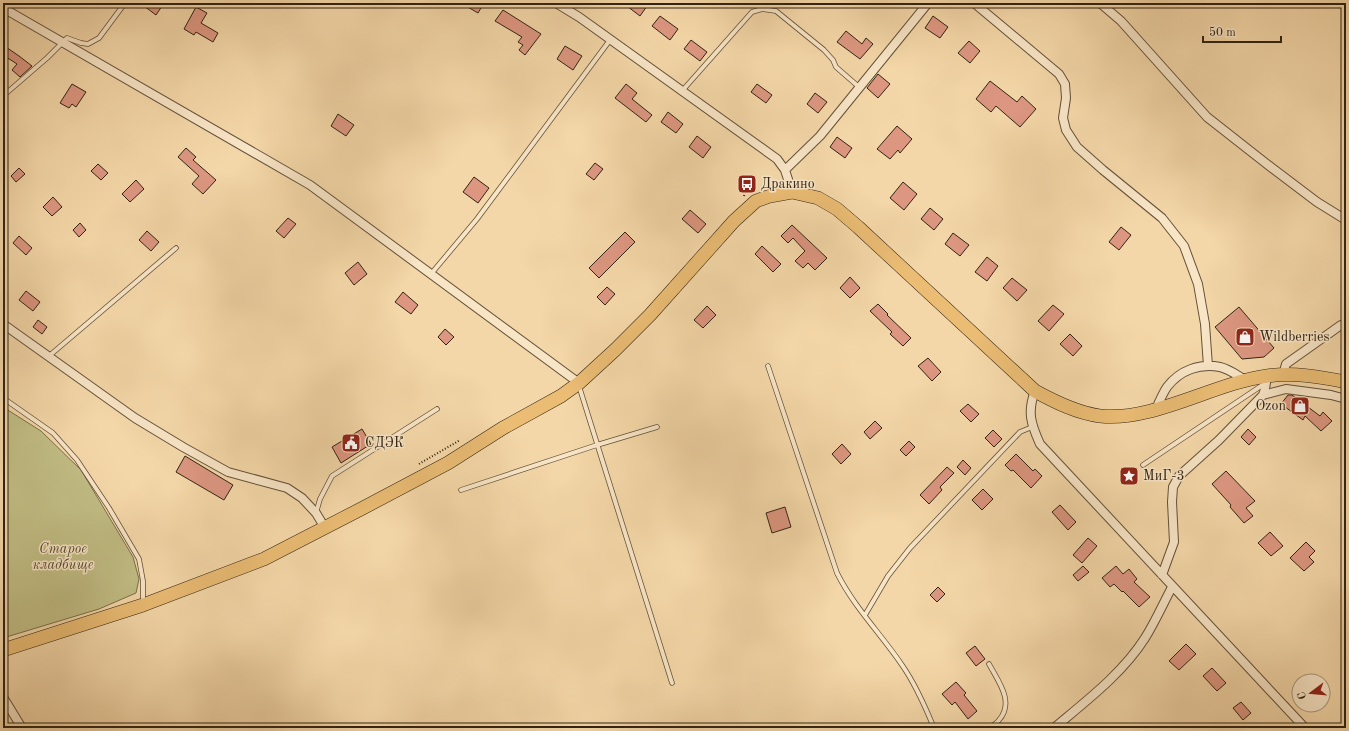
<svg xmlns="http://www.w3.org/2000/svg" width="1349" height="731" font-family="'Old Standard TT',serif">
  <rect width="100%" height="100%" fill="#f4d7a8"/>
  <filter id="stains"><feTurbulence type="fractalNoise" baseFrequency=".005" numOctaves="4"/><feColorMatrix values="0 0 0 0 .2 0 0 0 0 .09 0 0 0 0 .02 0 0 0 .5 -.17"/></filter>
  <radialGradient id="worn" r=".72"><stop offset=".6" stop-color="#630" stop-opacity="0"/><stop offset="1" stop-color="#630" stop-opacity=".3"/></radialGradient>
  <path fill="#c1bd84" stroke="#79704c" d="M3,407L41,431L81,470L133,557L139,579L136,593L99,609L3,638Z"/>
  <path fill="#dd9781" stroke="#312314" d="M140,3H164L156,15Z
    M461,3H484L478,13Z
    M623,3H642L647,6L640,16Z
    M196,7L207,13L201,23L218,33L213,42L196,32L194,35L184,29Z
    M503,10L541,34L525,55L519,50L523,45L518,42L522,37L495,21Z
    M660,16L678,29L670,40L652,26Z
    M933,16L948,27L940,38L925,28Z
    M846,31L862,44L866,38L873,44L860,59L837,42Z
    M691,40L707,52L700,61L684,49Z
    M969,41L980,51L970,63L958,53Z
    M3,45L19,56L32,66L20,77L12,70L17,64L3,55Z
    M565,46L582,56L573,70L557,59Z
    M878,74L890,84L878,98L867,88Z
    M990,81L1017,102L1022,96L1036,109L1020,127L996,106L991,112L976,99Z
    M72,84L86,92L76,107L72,104L69,108L60,103Z
    M626,84L637,93L632,99L652,115L646,122L615,98Z
    M757,84L772,95L766,103L751,92Z
    M815,93L827,102L818,113L807,104Z
    M668,112L683,124L676,133L661,122Z
    M338,114L354,125L346,136L331,126Z
    M897,126L912,139L900,153L898,150L890,159L877,149Z
    M697,136L711,147L703,158L689,147Z
    M837,137L852,148L845,158L830,147Z
    M186,148L196,157L193,160L216,180L203,194L192,184L199,176L178,157Z
    M595,163L603,169L594,180L586,174Z
    M98,164L108,173L101,180L91,171Z
    M19,168L25,174L16,182L11,176Z
    M474,177L489,188L478,203L463,192Z
    M136,180L144,189L130,202L122,194Z
    M903,182L917,194L904,210L890,198Z
    M53,197L62,207L52,216L43,207Z
    M930,208L943,219L934,230L921,219Z
    M690,210L706,224L698,233L682,219Z
    M288,218L296,224L284,238L276,231Z
    M80,223L86,230L79,237L73,230Z
    M792,225L827,258L815,270L808,263L803,268L795,261L805,251L793,238L788,243L781,236Z
    M1121,227L1131,235L1119,250L1109,242Z
    M147,231L159,242L151,251L139,240Z
    M625,232L635,242L599,278L589,268Z
    M953,233L969,245L960,256L945,244Z
    M19,236L32,248L26,255L13,243Z
    M762,246L781,264L773,272L755,254Z
    M987,257L998,266L987,281L975,272Z
    M358,262L367,274L354,285L345,273Z
    M850,277L860,288L850,298L840,288Z
    M1012,278L1027,290L1017,301L1003,288Z
    M607,287L615,294L605,305L597,297Z
    M26,291L40,302L33,311L19,300Z
    M403,292L418,305L411,314L395,302Z
    M878,304L888,314L887,315L911,338L903,346L890,334L892,332L870,311Z
    M1053,305L1064,314L1049,331L1038,321Z
    M707,306L716,315L703,328L694,320Z
    M1239,307L1274,348L1264,357L1242,359L1215,327Z
    M38,320L47,327L42,334L33,327Z
    M445,329L454,337L446,345L438,337Z
    M1070,334L1082,346L1073,356L1060,344Z
    M928,358L941,372L932,381L918,366Z
    M1288,395H1292L1320,416L1323,412L1332,421L1321,431L1305,416L1303,420L1281,404Z
    M968,404L979,414L971,422L960,411Z
    M875,421L882,428L870,439L864,432Z
    M362,429L371,444L341,463L332,447Z
    M1248,429L1256,437L1249,445L1241,437Z
    M993,430L1002,439L994,447L985,438Z
    M909,441L915,447L906,456L900,450Z
    M842,444L851,454L841,464L832,454Z
    M1016,454L1033,471L1035,469L1042,476L1031,488L1013,470L1011,471L1005,465Z
    M185,456L233,485L224,500L176,472Z
    M963,460L971,468L965,475L957,467Z
    M947,467L954,473L940,487L942,490L929,504L920,495Z
    M1226,471L1255,501L1246,508L1253,516L1244,523L1230,507L1231,505L1212,484Z
    M983,489L993,499L982,510L972,500Z
    M1060,505L1076,522L1068,530L1052,512Z
    M785,507L791,527L772,533L766,513Z
    M1270,532L1283,546L1271,556L1258,543Z
    M1088,538L1097,546L1082,563L1073,555Z
    M1306,542L1315,551L1309,557L1314,562L1304,571L1290,558Z
    M1083,566L1089,572L1078,581L1073,575Z
    M1116,566L1123,574L1129,569L1137,579L1134,582L1150,597L1139,607L1123,591L1122,592L1114,584L1110,587L1102,578Z
    M938,587L945,594L937,602L930,595Z
    M1186,644L1196,654L1179,670L1169,661Z
    M975,646L985,659L976,666L966,653Z
    M1212,668L1226,683L1217,691L1203,676Z
    M956,682L966,693L964,695L977,711L968,719L955,702L952,705L942,694Z
    M1241,702L1251,713L1243,720L1233,708Z"/>
  <g fill="none" stroke-linecap="round" stroke-linejoin="round">
    <g stroke="#625039" stroke-width="5.5">
      <path id="lane" d="M682,91L752,12L762,9L776,11L824,50L833,60L836,67L859,87
        M3,96L47,58L67,38L81,43L88,44L99,38L125,3
        M431,274L477,219L610,40
        M49,356L176,248
        M768,366L837,573C854,607 881,634 902,665C916,685 925,706 934,728
        M579,386L672,683
        M3,398L53,433L77,460L109,508L139,559L143,581V602
        M1143,465L1264,384
        M461,490L597,445L657,427
        M316,513L320,499L332,476L437,409
        M865,615L888,576L910,548L1020,432L1032,427
        M989,664C998,681 1015,702 999,720C997,723 992,726 989,728"/>
    </g>
    <g stroke="#625039" stroke-width="10">
      <path id="street" d="M556,3L579,17L777,159L785,170L792,192
        M974,3L1059,74L1065,84L1066,98L1063,118L1066,130L1077,147L1103,170L1162,218L1184,246L1198,284L1205,324L1208,366
        M1100,3L1121,21L1207,117L1272,168L1317,202L1346,220
        M3,8L310,185L579,383
        M785,170L820,136L928,3
        M3,324L135,418L183,447L228,472L287,488L302,498L316,513L325,528
        M1283,375L1286,364L1341,325L1346,327
        M1267,376L1265,389L1263,395L1286,389L1331,395L1346,399
        M1035,391C1027,412 1031,424 1040,444L1305,728
        M1156,409C1159,402 1163,393 1167,387C1180,370 1200,363 1220,367C1229,369 1238,376 1246,380
        M1162,575L1174,542L1172,502L1173,487L1179,476L1219,440L1263,395
        M3,697L22,728
        M1054,728C1086,701 1122,674 1145,638C1155,622 1163,604 1172,587"/>
    </g>
    <g stroke="#312314" stroke-width="14">
      <path id="primary" d="M3,650L143,605L264,559L361,509L448,463L503,428L561,396L579,383L615,350L650,315L734,221L756,201L770,196L792,192L818,198L837,209L858,227L1035,391C1055,402 1077,413 1100,416C1153,422 1214,383 1267,376C1293,372 1321,377 1346,382"/>
    </g>
    <path stroke="#312314" stroke-width="2" stroke-dasharray="1 2" stroke-linecap="butt" d="M744,196L747,184
      M419,464L460,440"/>
    <use href="#lane" stroke="#f8e5c6" stroke-width="4"/>
    <use href="#street" stroke="#f8e5c6" stroke-width="8"/>
    <use href="#primary" stroke="#eabc74" stroke-width="13"/>
  </g>
  <defs>
    <g id="bus-square" transform="scale(1)"><rect x="-9" y="-9" width="18" height="18" rx="4" fill="#8f2418" stroke="#f8e5c6"/><path d="M-5-6H5V4H4V6H2V4H-2V6H-4V4H-5ZM-3.5-4V0h7V-4ZM-3.5 1.2v1.5H-2V1.2ZM2 1.2v1.5H3.5V1.2Z" fill="#fff"/></g>
    <g id="shop-square" transform="scale(1)"><rect x="-9" y="-9" width="18" height="18" rx="4" fill="#8f2418" stroke="#f8e5c6"/><path d="M-5-2.5h2.3a2.7 3.5 0 0 1 5.4 0H5L5.5 6h-11ZM-1.5-2.5h3a1.5 2.3 0 0 0-3 0Z" fill="#fff"/></g>
    <g id="civic-square" transform="scale(1)"><rect x="-9" y="-9" width="18" height="18" rx="4" fill="#8f2418" stroke="#f8e5c6"/><path d="M-.6-6.5H3V-4.5H.6V-3L4-1V1h2V6H-6V1h2V-1L-.6-3ZM-1.2 2.5V6h2.4V2.5Z" fill="#fff"/></g>
    <g id="sight-square" transform="scale(1)"><rect x="-9" y="-9" width="18" height="18" rx="4" fill="#8f2418" stroke="#f8e5c6"/><path d="M0-6L1.8-2.2L6-1.7L2.9 1.2L3.7 5.4L0 3.3L-3.7 5.4L-2.9 1.2L-6-1.7L-1.8-2.2Z" fill="#fff"/></g>
  </defs>
  <g fill-rule="evenodd">
    <use href="#bus-square" x="747" y="184"/>
    <use href="#shop-square" x="1245" y="337"/>
    <use href="#shop-square" x="1300" y="406"/>
    <use href="#civic-square" x="351" y="443"/>
    <use href="#sight-square" x="1129" y="476"/>
  </g>
  <g text-anchor="middle" dominant-baseline="central" stroke-width="3" stroke-linejoin="round" paint-order="stroke">
    <g font-size="14" fill="#312314" stroke="#f8e5c6" text-anchor="start">
      <text x="761" y="184">Дракино</text>
      <text x="1259" y="337">Wildberries</text>
      <text x="1286" y="406" text-anchor="end">Ozon</text>
      <text x="365" y="443">СДЭК</text>
      <text x="1143" y="476">МиГ-3</text>
    </g>
    <g font-size="14" font-style="italic" fill="#554a30" stroke="#f8e5c6">
      <text x="63" y="549">Старое<tspan x="63" dy="16">кладбище</tspan></text>
    </g>
  </g>
  <rect width="1349" height="731" fill="none" stroke="#f4d7a8" stroke-width="16"/>
  <rect x="4" y="4" width="1341" height="723" fill="none" stroke="#312314" stroke-width="2"/>
  <rect x="8" y="8" width="1333" height="715" fill="none" stroke="#312314"/>
  <g transform="translate(1311 693) rotate(254)"><circle r="19" fill="#f8e5c6" stroke="#a8977f"/>
  <path d="M0-3L7 15L0 10L-7 15Z" fill="#8f2418"/>
  <text y="-6" font-size="11" font-weight="bold" text-anchor="middle" fill="#312314">С</text>
  </g>
  <path d="M1203 36v6h78v-6" fill="none" stroke="#312314" stroke-width="2"/>
  <text x="1209" y="36" font-size="12" fill="#312314" stroke="#f8e5c6" stroke-width="3" paint-order="stroke">50 m</text>
  <rect width="100%" height="100%" filter="url(#stains)"/>
  <rect width="100%" height="100%" fill="url(#worn)"/>
</svg>
